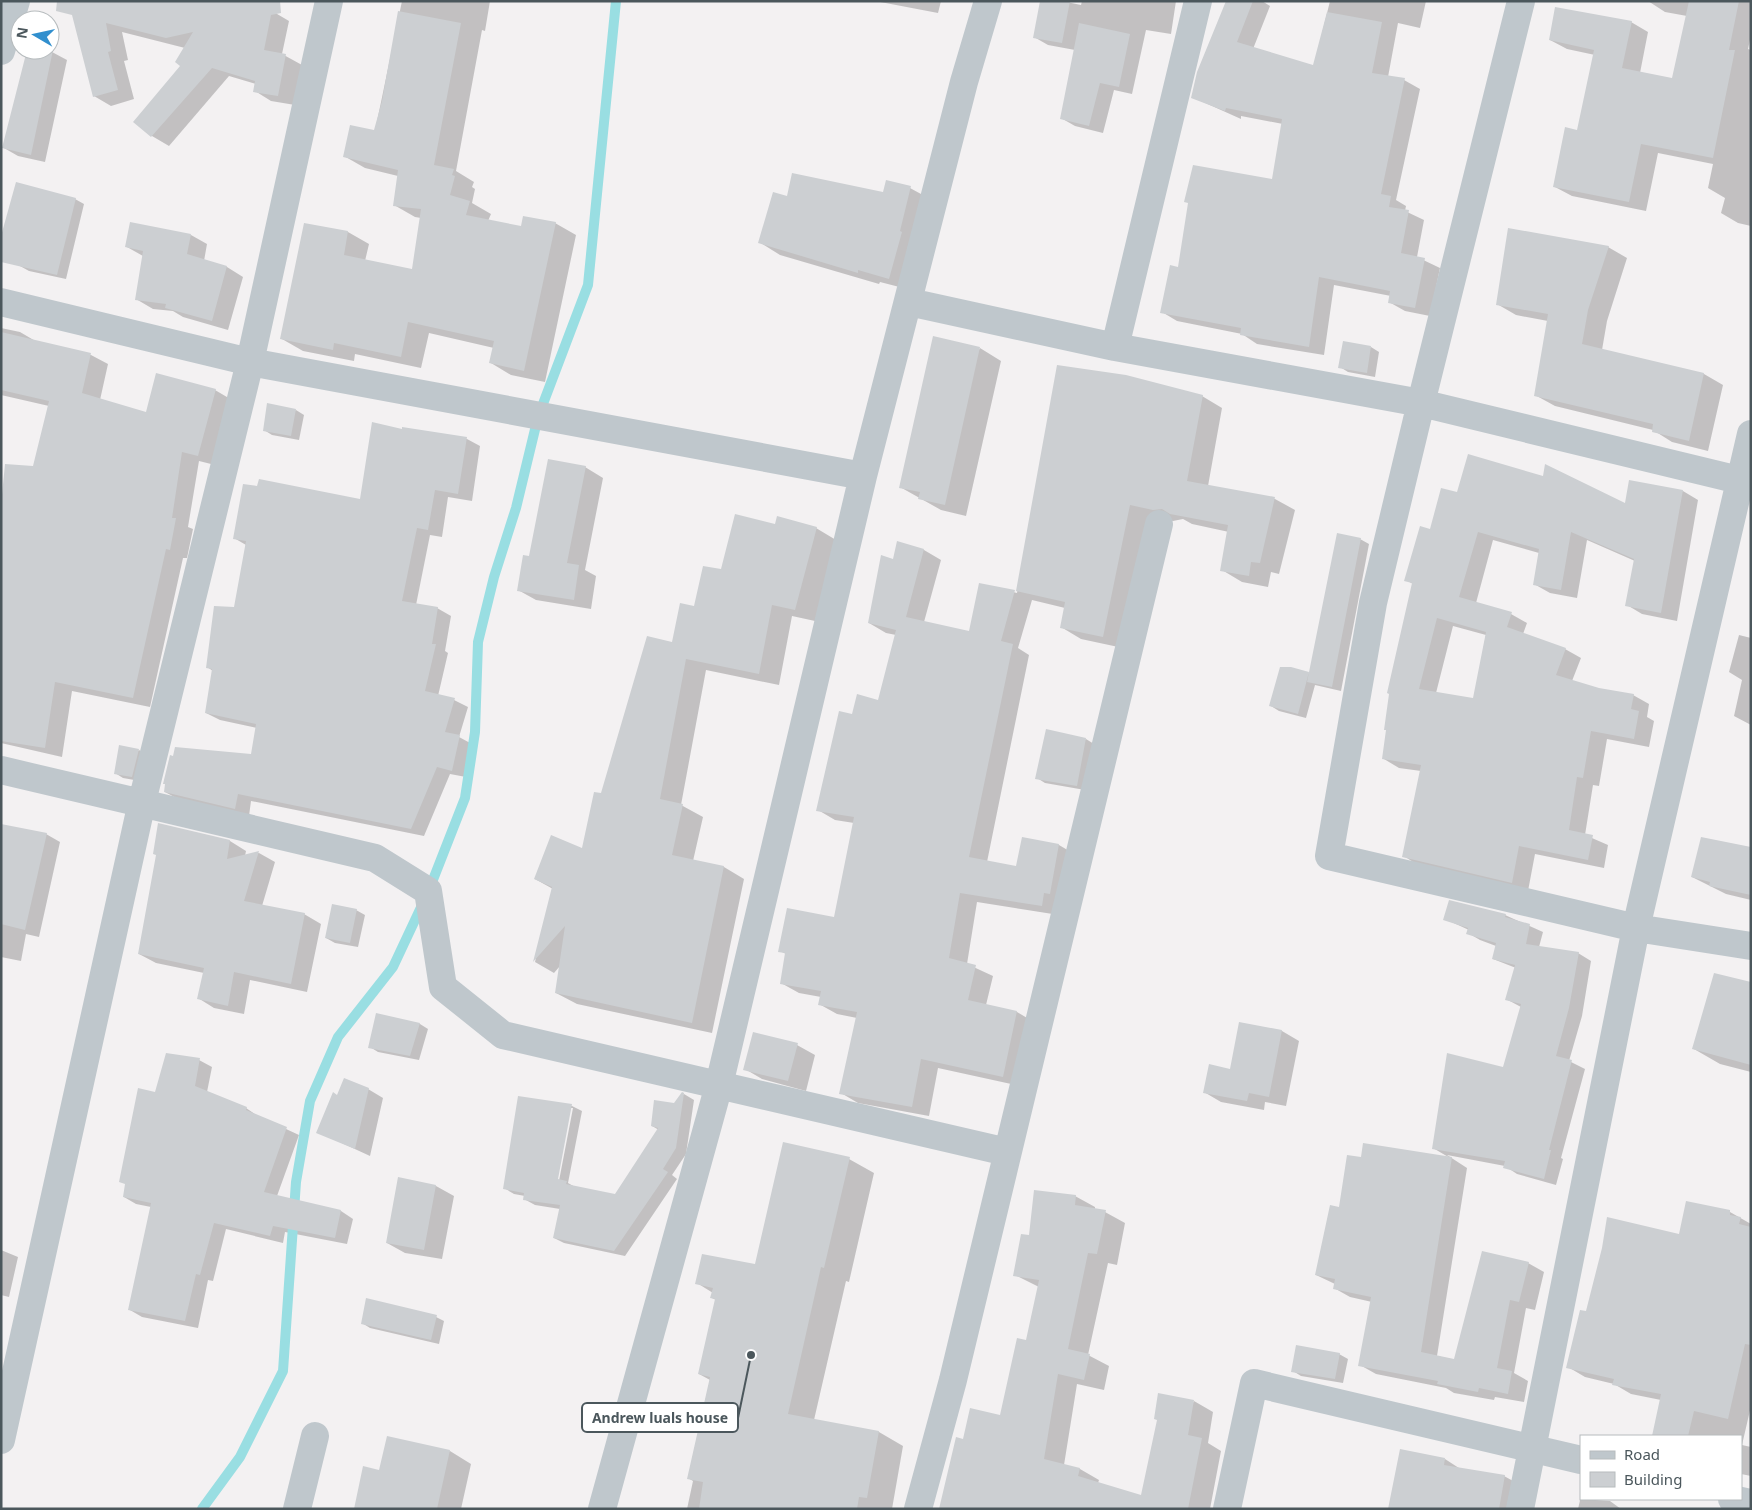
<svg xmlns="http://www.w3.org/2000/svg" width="1752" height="1510" font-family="'Noto Sans',sans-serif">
  <rect width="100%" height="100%" fill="#f3f1f2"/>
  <path fill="#0003" fill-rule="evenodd" d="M70,1L272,11L289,21L282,54L302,65L295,105L271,101L255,91L256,84L229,76L169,146L152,136L135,122L182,65L185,48L122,32L128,60L124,61L134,99L111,106L94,96Z
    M402,1H490L485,31L482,30L456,171L474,182L472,187L475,189L472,203L491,214L488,221L522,227L555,223L576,235L545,382L511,375L491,363L494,348L429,333L421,368L355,354L354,361L303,351L282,339L305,224L348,232L369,244L365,261L413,271L421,218L415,217L394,205L398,176L365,168L344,156L375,131Z
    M875,1H941L938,13Z
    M1062,1L1081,5L1082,1H1176L1171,34L1146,30L1132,94L1114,90L1103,133L1075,126L1061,118L1075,50L1048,45L1034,37Z
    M1227,1H1262L1270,6L1253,49L1314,66L1330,1H1426L1420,28L1398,23L1388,77L1404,80L1420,89L1396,200L1406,206L1405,211L1424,220L1417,257L1440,268L1430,316L1405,311L1389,302L1391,296L1334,285L1324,355L1257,344L1242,334L1177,321L1162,312L1179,269L1273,181L1283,124L1241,116V119L1192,97Z
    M1648,1H1751V35L1748,49L1751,50V226L1738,223L1721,213L1725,198L1708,188L1713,164L1658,153L1646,211L1572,196L1555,187L1578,131L1595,55L1567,49L1550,40L1631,22L1648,32L1640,73L1673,80L1687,16L1665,12Z
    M28,50L52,52L67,60L45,162L18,156L4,148Z
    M910,188L932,200L911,290L880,282L879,284L780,255L759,242L884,193Z
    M75,199L84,204L66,279L29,271L20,266Z
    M191,235L207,244L204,261L227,267L243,277L228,330L183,317L173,311L153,309L136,299L143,256L127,247Z
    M1608,247L1627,258L1607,321L1602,350L1704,374L1723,385L1708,451L1672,442L1653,430L1555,406L1535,395L1548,321L1516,315L1497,304Z
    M1,328L20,332L37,342L91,355L108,364L100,400L146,413L215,390L232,400L215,465L199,461L188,527L193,529L187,558H183L150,707L72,691L62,757L1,743V498L34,467L49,406L1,395Z
    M1371,347L1379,352L1375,377L1348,372L1340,367Z
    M980,348L1001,361L966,516L941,510L900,487Z
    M1058,366L1202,396L1222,408L1208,486L1275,499L1295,510L1279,574L1271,572L1268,587L1242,582L1222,570L1229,532L1192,524L1183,519L1173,521L1149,516L1123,648L1081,639L1061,627L1065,608L1032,600L1018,648L1029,655L987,862L1017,868L1023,838L1059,845L1076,855L1059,915L977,902L967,964L993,976L986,1005L1017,1012L1034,1022L1020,1086L938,1068L929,1116L858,1103L841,1093L857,1018L837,1014L819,1004L821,997L799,993L781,983L786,954L780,951L835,918L854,823L835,820L818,810L853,715L879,701L896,635L886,633L869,623L894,560L898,543L924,550L941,560L924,622L970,633L980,584L1017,593Z
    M296,410L304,415L299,440L272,435L264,430Z
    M403,428L467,439L480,446L472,501L448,497L442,537L430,535L416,605L437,608L451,616L445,651L448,653L438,696L454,700L468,707L459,737L472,744L466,777L450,774L424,836L251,801L249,816L178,799L165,792L252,756L257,728L220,720L206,713L213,671L207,667L235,608L246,545L234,538L361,500Z
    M585,467L603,478L585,570L596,576L591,609L536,600L518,590L530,558Z
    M1683,491L1698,500L1677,621L1642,614L1627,605L1635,561L1587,540L1577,598L1550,593L1534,584L1539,553L1493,540L1476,603L1511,614L1527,623L1523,634L1565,649L1581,658L1572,681L1599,690L1633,695L1649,704L1647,717L1654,721L1649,747L1607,739L1599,786L1593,785L1585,835L1608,845L1604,868L1535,854L1528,891L1419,866L1404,856L1421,771L1399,768L1384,759L1413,584L1406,580L1431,530L1458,494L1626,505ZM1453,626L1486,635L1474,699L1436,693Z
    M776,526L816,528L836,540L815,621L792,616L779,685L706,670L681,805L703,817L693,861L724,867L744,879L712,1033L577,1004L556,993L560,966L554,973L535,962L553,889L535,879L583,849L602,795L673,643L722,571Z
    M1360,539L1369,544L1341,691L1315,685L1306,718L1279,711L1271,706L1308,673L1310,674Z
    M1739,635L1751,638V725L1734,716L1742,680L1729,672Z
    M1086,739L1094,744L1085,790L1045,783L1037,778Z
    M139,750L147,755L140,781L123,778L115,773Z
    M1,825L46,834L60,842L39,937L26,934L21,961L1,957Z
    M159,825L230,841L246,851L245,856L259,853L275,862L262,906L304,914L321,924L307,992L250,980L244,1014L214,1008L198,998L204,973L156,963L139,954L157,855Z
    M1751,848V900L1726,894L1692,877Z
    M356,910L365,915L358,947L335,943L326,938Z
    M1505,915L1543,932L1539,947L1578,953L1591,961L1582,1016L1569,1061L1585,1069L1561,1158L1563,1159L1556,1185L1517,1174L1505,1166L1447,1155L1467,1168L1437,1356L1455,1360L1528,1263L1544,1272L1535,1310L1526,1308L1514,1373L1528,1381L1524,1402L1495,1397L1494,1400L1454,1393L1446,1388L1376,1374L1360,1365L1372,1302L1350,1297L1334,1288L1335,1284L1316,1275L1340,1209L1362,1158H1450L1433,1148L1504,1069L1521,1007L1506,999L1516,968L1493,959L1496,946L1480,940L1468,933L1469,930L1445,919Z
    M1751,983V1072L1720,1064L1694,1049Z
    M377,1014L420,1024L428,1029L419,1060L378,1052L370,1047Z
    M1240,1023L1282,1031L1299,1041L1286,1106L1265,1102L1264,1110L1221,1102L1204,1092L1231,1071Z
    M797,1045L815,1055L806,1091L762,1079L745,1069Z
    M199,1060L212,1067L207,1092L246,1108L258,1116L299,1135L277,1196L341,1211L353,1219L347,1244L285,1232L283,1243L226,1229L213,1281L208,1280L198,1328L142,1317L130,1310L151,1207L136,1204L124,1197L156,1093Z
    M368,1089L383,1098L370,1156L318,1132L338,1097Z
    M684,1094L694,1100L686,1154L672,1175L677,1179L625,1256L564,1243L554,1238L560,1209L535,1205L524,1199L525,1196L514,1194L504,1188L519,1097L572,1106L582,1111L568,1183L575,1187L615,1195L659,1130L652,1126ZM570,1108H573L558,1186L555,1185Z
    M849,1159L874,1173L849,1282L846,1281L814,1420L879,1432L903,1446L892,1509H687L693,1481L688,1478L710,1380L699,1374L716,1300L712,1298L713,1293L697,1283L756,1266Z
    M399,1179L436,1186L454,1196L442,1259L405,1253L387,1243Z
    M1075,1196L1095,1207V1210L1105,1212L1125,1223L1117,1265L1108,1263L1088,1355L1109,1366L1104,1390L1077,1384L1064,1465L1080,1469L1099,1480L1098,1483L1142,1497L1194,1401L1213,1412L1208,1443L1221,1451L1210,1509H940L964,1441L1001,1417L1027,1341L1039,1287L1015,1275L1030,1237Z
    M1730,1212L1751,1224V1406L1742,1445L1751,1447V1476L1741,1474V1436H1653L1661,1400L1631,1394L1614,1384L1585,1377L1568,1367L1587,1313L1680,1236Z
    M1,1250L18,1257L9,1297L1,1295Z
    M436,1317L444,1321L439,1344L370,1328L362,1323Z
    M1339,1354L1348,1359L1343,1383L1301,1376L1293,1371Z
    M450,1451L471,1464L461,1509H355L380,1471Z
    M1445,1459L1462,1470L1504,1476L1526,1488L1521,1509H1390Z
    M1581,1496V1499L1610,1501L1621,1509H1578Z"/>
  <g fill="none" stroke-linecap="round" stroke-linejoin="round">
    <path stroke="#99dee2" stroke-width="10" d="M429,890L465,798L475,732L478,642L494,577L516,508L538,417L588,285L616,1
      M202,1509L240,1457L283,1371L296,1182L310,1101L338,1037L393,967L423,903"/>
  </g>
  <path fill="#cccfd2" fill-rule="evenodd" d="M57,1H280L281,13L271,15L264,50L286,54L278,96L253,92L255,81L212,68L151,137L133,122L180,66L175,62L193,32L166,38L106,23L111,51L108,52L118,90L93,97L72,15L56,11Z
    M1040,1H1070L1062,43L1033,38Z
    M1226,1H1253L1237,42L1313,65L1327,12L1382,22L1372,73L1405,78L1381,194L1391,196L1389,207L1409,210L1401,253L1425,258L1415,308L1388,303L1390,291L1319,277L1309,347L1240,335L1241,328L1160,313L1170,265L1178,267L1188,203L1184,202L1193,165L1272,179L1282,119L1226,108L1225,111L1191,98L1197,72Z
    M1689,1H1739L1729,50H1735L1713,158L1641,144L1629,202L1553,187L1565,127L1577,130L1594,50L1549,40L1555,7L1632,21L1622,68L1672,78Z
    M398,11L461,23L434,165L454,169L452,175L455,176L450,195L470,201L466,215L521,226L523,216L556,222L524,371L489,363L494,341L408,322L401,357L334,343L333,350L280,339L304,223L348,231L344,255L412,269L421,209L393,206L398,170L343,157L350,125L374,130L382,101Z
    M1079,23L1130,34L1119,87L1100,83L1089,126L1060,119Z
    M27,50H53L31,155L2,148Z
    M792,173L883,192L886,180L911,186L900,231L902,232L889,279L858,270V273L758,243L773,192L787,196Z
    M16,182L76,198L57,275L1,262V236Z
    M130,222L191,234L187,254L227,266L212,321L165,308L166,304L135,300L143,251L125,247Z
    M1508,228L1609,246L1588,310L1582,344L1704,373L1689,441L1652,432L1653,424L1534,396L1548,314L1496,305Z
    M1,332L91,353L82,393L146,412L156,373L216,389L198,456L182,452L172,518H176L170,550L166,549L133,698L55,682L45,748L1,741V505L5,464L33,466L49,401L1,390Z
    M933,336L980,347L945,505L918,499L920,492L899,488Z
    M1343,341L1371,346L1367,373L1338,368Z
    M1057,365L1126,375L1203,395L1187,481L1275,497L1260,563L1251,562L1249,576L1220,571L1228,525L1170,514L1162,509L1153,510L1130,505L1103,637L1060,628L1065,602L1016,591Z
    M267,403L296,409L291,436L263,431Z
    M372,422L402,429V427L467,437L458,494L435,490L428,530L417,528L402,601L438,607L432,644H436L425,691L455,698L445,732L460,735L452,771L437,767L411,829L238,794L235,809L164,792L165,784H163L170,755L173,756L175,747L251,754L256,724L205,713L212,669L206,668L214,606L234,607L246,541L233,539L243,484L257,486L259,479L360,499Z
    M1468,454L1543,476L1545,464L1625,503L1629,480L1683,490L1661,613L1625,606L1634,559L1571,532L1561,590L1533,585L1539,549L1478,532L1459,597L1512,612L1507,627L1566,648L1556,675L1599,688L1634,694L1631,709L1639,711L1634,739L1591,731L1583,778L1577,777L1569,830L1593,835L1588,860L1519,846L1512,883L1402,857L1421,765L1382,759L1386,730H1384L1389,694L1387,693L1412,583L1404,581L1420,526L1430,529L1441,488L1457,492ZM1437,618L1486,632L1473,698L1419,689Z
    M548,459L586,466L567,563L579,565L574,600L517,591L523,555L529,556Z
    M735,514L775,524L777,516L817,527L795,610L772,605L759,674L686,659L660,799L683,804L672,855L724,866L692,1023L555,993L565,926L533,962L552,887L534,879L551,835L582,848L594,792L601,793L647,636L672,642L680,603L694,606L703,566L721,569Z
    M1337,533L1361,538L1332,687L1307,682Z
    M897,541L924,549L906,617L969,631L979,583L1015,590L1001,641L1013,644L969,857L1016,866L1022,837L1059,844L1050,894L1044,893L1042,906L960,893L949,958L976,965L968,1000L1017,1011L1003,1077L921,1059L912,1107L839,1094L857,1012L818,1005L821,991L780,984L785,953L778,952L787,908L834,917L854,817L816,811L839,711L852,714L857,694L878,700L896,630L868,623L881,555L893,559Z
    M1280,667H1291L1309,672L1298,714L1269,706Z
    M1046,729L1086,738L1077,786L1035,779Z
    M119,745L139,749L132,777L114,774Z
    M158,823L230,840L227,859L259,851L244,901L305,913L291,984L234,972L228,1006L197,999L204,968L138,954L156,855L153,854Z
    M1,824L47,833L25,930L1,924Z
    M1701,837L1751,847V895L1709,886L1710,882L1691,877Z
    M1449,900L1506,914L1505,917L1530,924L1526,944L1579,952L1569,1008L1556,1056L1572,1060L1549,1150H1551L1544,1179L1503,1168L1505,1161L1432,1149L1447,1053L1503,1067L1521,1004L1505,1000L1515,965L1492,959L1496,943L1466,934L1468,928L1443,920Z
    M332,904L357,909L350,943L325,938Z
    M1714,973L1751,982V1065L1692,1049Z
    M376,1013L420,1023L410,1056L368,1048Z
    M1239,1022L1282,1030L1269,1097L1249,1093L1247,1101L1203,1093L1209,1064L1230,1069Z
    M753,1032L798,1043L788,1081L743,1070Z
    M166,1053L200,1058L195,1086L247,1107L246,1110L287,1127L264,1192L341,1210L335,1238L273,1226L270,1236L214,1223L200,1275L196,1274L185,1321L128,1310L151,1203L123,1197L125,1184L119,1182L138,1088L155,1092Z
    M344,1078L369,1088L355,1149L316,1133L333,1092L337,1095Z
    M682,1092L684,1093L676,1148L663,1169L668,1172L614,1251L553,1238L560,1205L523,1200L524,1193L503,1189L518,1096L572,1104L558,1179L567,1181L566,1184L615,1194L658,1128L651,1126L654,1100L674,1103Z
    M783,1142L850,1157L824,1268L821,1267L788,1414L879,1431L867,1498L859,1497L857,1509H699L703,1482L687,1479L710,1377L698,1374L715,1299L710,1298L713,1288L695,1284L702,1254L755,1264Z
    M1363,1143L1452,1157L1421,1352L1454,1359L1482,1251L1529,1262L1519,1302L1510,1300L1497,1368L1512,1371L1508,1394L1479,1388L1478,1392L1437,1384L1438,1381L1358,1366L1371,1297L1333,1289L1335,1279L1315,1275L1330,1205L1339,1207L1347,1155L1361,1157Z
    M398,1177L436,1185L424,1250L386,1243Z
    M1034,1190L1076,1195L1075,1205L1106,1210L1097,1254L1088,1253L1068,1349L1090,1354L1084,1380L1058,1374L1044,1459L1080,1468L1078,1476L1141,1495L1157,1420L1154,1419L1158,1393L1194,1400L1188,1435L1202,1438L1188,1509H939L956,1437L963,1439L970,1408L1000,1415L1017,1338L1026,1340L1039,1280L1013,1276L1021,1234L1029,1235Z
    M1686,1201L1730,1210V1215L1741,1217L1739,1224L1751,1227V1345L1745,1344L1728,1419L1694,1411L1688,1436H1652L1661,1394L1612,1385L1614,1379L1566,1368L1580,1310L1586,1311L1602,1248L1607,1217L1679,1234Z
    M366,1298L437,1315L431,1340L361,1324Z
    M1296,1345L1340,1353L1335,1379L1291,1372Z
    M387,1436L450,1450L437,1509H354L363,1466L379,1470Z
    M1400,1449L1445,1458L1444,1465L1505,1475L1499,1509H1388Z"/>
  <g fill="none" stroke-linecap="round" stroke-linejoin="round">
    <path stroke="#bfc7cc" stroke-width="28" d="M1521,1L1421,403L1373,603L1329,856L1636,928L1751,946
      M1,51L16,1
      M1,302L250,362L863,476
      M909,302L1115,347L1421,403L1751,483
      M1115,347L1198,1
      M1,770L375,858L428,891L443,987L503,1035L1007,1152
      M1,1440L142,802L250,362L329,1
      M1732,1499L1751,1503
      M297,1509L315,1436
      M602,1509L719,1085L863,476L964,82L988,1
      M918,1509L953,1380L1159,524
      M1227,1509L1254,1383L1581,1460
      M1520,1509L1636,928L1751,434"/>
  </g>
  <path fill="none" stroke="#4b575c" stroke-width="2" d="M751 1355L738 1418"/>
  <circle fill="#4b575c" stroke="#fff" stroke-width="2" cx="751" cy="1355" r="5"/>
  <rect fill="#fff" stroke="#4b575c" stroke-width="2" x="582" y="1403" width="156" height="29" rx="5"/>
  <g font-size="14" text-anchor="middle" font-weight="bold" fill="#4b575c">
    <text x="660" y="1423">Andrew luals house</text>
  </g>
  <rect width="1752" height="1510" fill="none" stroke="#4b575c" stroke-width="5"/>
  <rect x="1580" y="1435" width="162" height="65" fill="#ffffff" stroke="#b7bcbe"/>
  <rect x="1590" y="1451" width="25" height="8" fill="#bfc7cc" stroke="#b7bcbe"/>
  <text x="1624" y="1460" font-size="15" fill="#4b575c">Road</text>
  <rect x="1590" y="1472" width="25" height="15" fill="#cccfd2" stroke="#b7bcbe"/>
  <text x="1624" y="1485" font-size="15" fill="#4b575c">Building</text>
  <g transform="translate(35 35) rotate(279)"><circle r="24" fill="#ffffff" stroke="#b7bcbe"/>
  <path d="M0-4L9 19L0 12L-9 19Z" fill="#318fce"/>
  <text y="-8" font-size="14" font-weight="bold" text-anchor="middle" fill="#4b575c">N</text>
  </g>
</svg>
